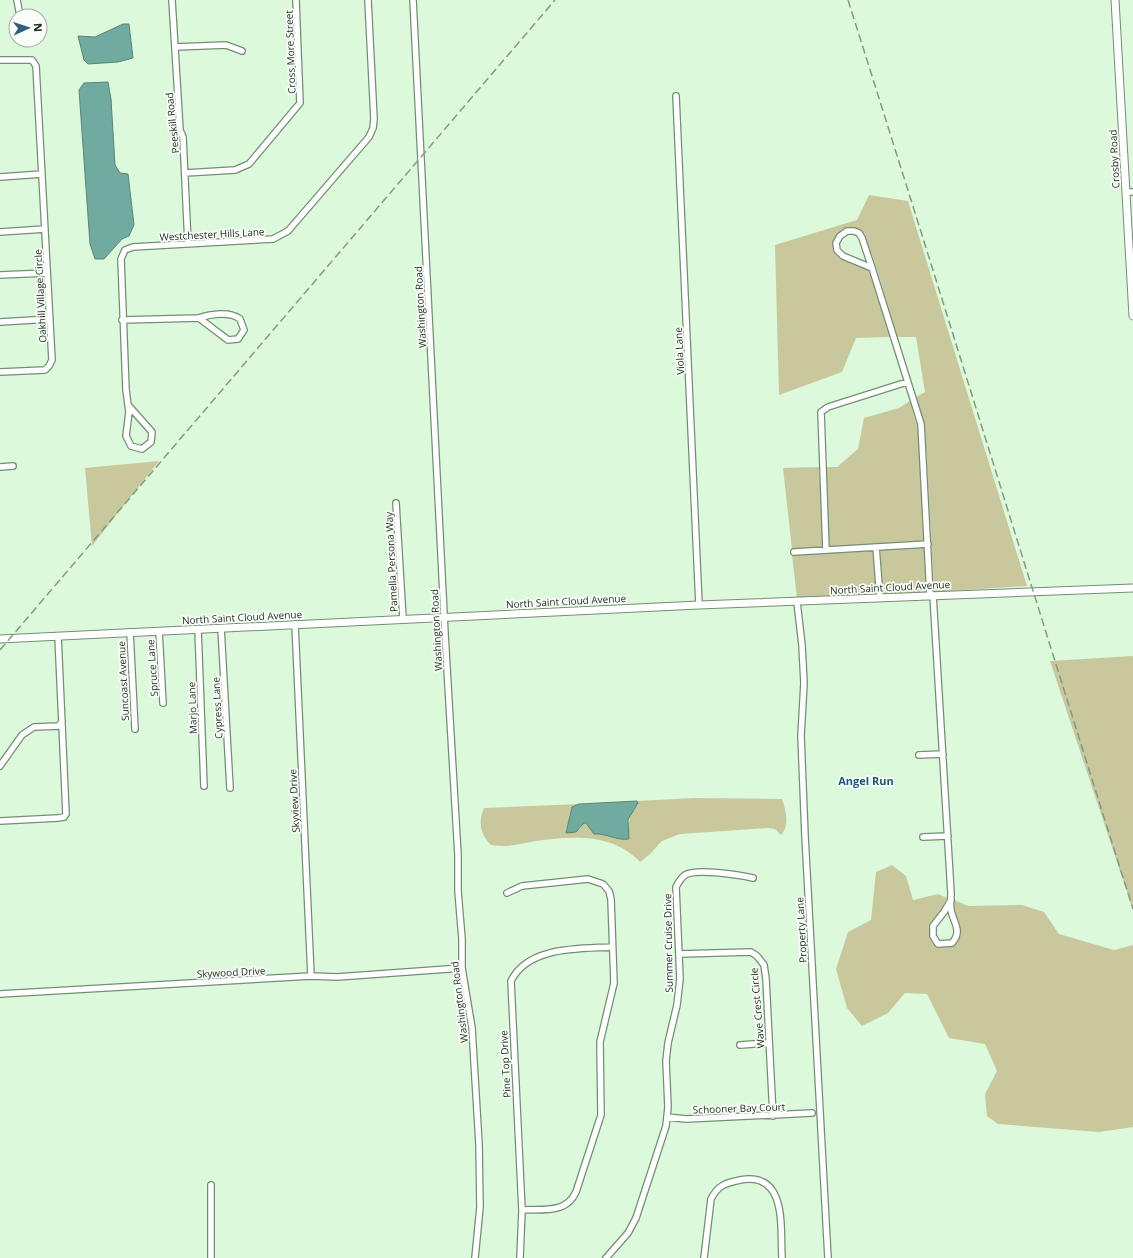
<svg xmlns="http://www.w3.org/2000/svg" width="1133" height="1258" font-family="'Open Sans',sans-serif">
  <rect width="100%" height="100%" fill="#dcf9db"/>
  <path fill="#c9c89c" d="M869,195L908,201L1027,586L934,592L925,430L916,397L925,392L916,337H897C890,316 872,243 860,230C841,223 823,242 840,257C846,263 860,266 869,270L890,337L856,338L842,372L779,395L775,245L857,220Z
    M910,401L918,430L924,541L829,547L826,467H837L858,449L864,418L899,408Z
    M159,461L92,546L85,468Z
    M819,467L823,547L792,549L783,468Z
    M924,547L927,593L883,595L880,550Z
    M873,550L876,595L797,598L792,555Z
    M1133,656V910L1050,661Z
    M694,798L782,799C786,811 790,825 781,835L775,829L768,828L680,834L662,841L650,854L640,862C613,833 572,836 536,841C520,844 507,848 491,845C480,834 478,822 484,808L579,804L572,807C568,814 570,823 566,830L580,829L584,823H586L594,834C608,833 613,840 629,836C628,815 630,820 638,803L637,801Z
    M892,865L906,876L913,900L938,894L947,898L941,911L929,926L932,942L937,946H953C969,933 953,917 954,900L968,906L1022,905L1044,912L1059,934L1114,950L1133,945V1127L1099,1132L998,1124L987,1116L985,1094L997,1071L985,1044L949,1038L927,994L905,993L888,1013L862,1026L847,1008L836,969L848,932L871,920L876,872Z"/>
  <path fill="#71aa9f" stroke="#5a857a" d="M123,24H129L133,58L118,62L88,64L84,60L78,36L95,37Z
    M108,82L111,99L115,165L120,173L128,174L134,225L129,236L122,239L104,259H95L90,244L79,90L84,83Z
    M637,801L638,803L628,820L629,839C617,841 606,833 594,834L586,823H584L576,832L566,833L572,807L579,804Z"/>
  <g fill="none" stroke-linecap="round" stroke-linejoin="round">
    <g stroke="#748e73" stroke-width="8">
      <path id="minor" d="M17,0L20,16
        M172,0L180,130L183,137L188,244
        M413,0L445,634L458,855V891L462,939V968L472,1028L479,1144L480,1207L475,1258
        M175,47L226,45L242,51
        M0,60H32L36,66L52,360L49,366L45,370L0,372
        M676,96L699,605
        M185,173L235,170L249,164L300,103L296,0
        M0,177L42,174
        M1126,192H1133
        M0,232L45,229
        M872,268L843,256L837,250L836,243L840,236L847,231H854L859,233L862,238L872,268L921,424L930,595
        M0,275L47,273
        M122,320L199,318C210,314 230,311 240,319L244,330L238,339L228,340L199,318
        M0,322L50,319
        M128,405L152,432L151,442L142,449L131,446L126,436L129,412L126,390L121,259L125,250L133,247L273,239L288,231L369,137L373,128L374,119L368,0
        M0,467L13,466
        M396,503L403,619
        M876,547L880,598
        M826,550L821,412L828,407L907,382
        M794,552L928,544
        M933,595L951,893C951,898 950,904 951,910C953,922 963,931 952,943L938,944L933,936V926L944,912L951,900
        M797,602L802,645L804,683L801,736L805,836L828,1258
        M295,624L311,976
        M221,628L230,788
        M198,629L204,786
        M159,631L163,703
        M130,632L135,729
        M919,755L943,754
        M0,766L22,735L34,727L59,726L62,721
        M0,821L58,818L64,817L66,814L58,636
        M923,837L948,836
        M507,893L522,886L588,879L603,884L609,891L611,899L614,983L600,1042L601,1115L576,1192C566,1214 543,1209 522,1210
        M679,954L751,952L757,956L764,965L766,979L773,1116
        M0,994L311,976L337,977L462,968
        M740,1045L769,1043
        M667,1117L686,1119L812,1113
        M211,1258V1185
        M520,1258L522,1210L511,981C528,946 579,949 612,947
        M606,1258L628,1233L636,1218L666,1126L668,1107L666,1061L668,1043L677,1005L680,979L676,887C678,883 681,878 685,875C695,868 740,875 753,878
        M704,1258L711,1199C718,1185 726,1183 740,1180C788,1171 780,1228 782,1258"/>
    </g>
    <g stroke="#748e73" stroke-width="9">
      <path id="tertiary" d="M1115,0L1133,316
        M0,639L699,605L1133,588"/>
    </g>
    <use href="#minor" stroke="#fff" stroke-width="5.5"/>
    <use href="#tertiary" stroke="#fff" stroke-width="7"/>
    <path stroke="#859984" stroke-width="1.5" stroke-dasharray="8 4" stroke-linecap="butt" d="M848,0C944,303 1037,606 1133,909
      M0,650L555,0"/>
  </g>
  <g text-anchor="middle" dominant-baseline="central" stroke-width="3.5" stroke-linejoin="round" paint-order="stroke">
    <g font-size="10" fill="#242f24" stroke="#f9fef8">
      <text transform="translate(290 52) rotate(-92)">Cross More Street</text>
      <text transform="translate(172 123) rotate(-96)">Peeskill Road</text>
      <text transform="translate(1114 159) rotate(-93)">Crosby Road</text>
      <text transform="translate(212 234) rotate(-3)">Westchester Hills Lane</text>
      <text transform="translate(40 296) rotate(-93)">Oakhill Village Circle</text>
      <text transform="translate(420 307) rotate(-93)">Washington Road</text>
      <text transform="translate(679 351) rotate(-93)">Viola Lane</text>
      <text transform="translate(391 562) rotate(-93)">Pamella Persona Way</text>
      <text transform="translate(890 587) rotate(-3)">North Saint Cloud Avenue</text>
      <text transform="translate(566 601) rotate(-3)">North Saint Cloud Avenue</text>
      <text transform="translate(242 617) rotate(-3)">North Saint Cloud Avenue</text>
      <text transform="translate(436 630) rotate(-93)">Washington Road</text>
      <text transform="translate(152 668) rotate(-94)">Spruce Lane</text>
      <text transform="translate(123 681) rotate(-93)">Suncoast Avenue</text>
      <text transform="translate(192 708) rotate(-92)">Marjo Lane</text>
      <text transform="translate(217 708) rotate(-93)">Cypress Lane</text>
      <text transform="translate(294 801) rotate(-93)">Skyview Drive</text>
      <text transform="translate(801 930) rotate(-93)">Property Lane</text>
      <text transform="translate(668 943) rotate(-91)">Summer Cruise Drive</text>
      <text transform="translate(231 972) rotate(-3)">Skywood Drive</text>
      <text transform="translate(459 1002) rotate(-97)">Washington Road</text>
      <text transform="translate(757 1008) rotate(-95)">Wave Crest Circle</text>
      <text transform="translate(505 1064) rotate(-93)">Pine Top Drive</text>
      <text transform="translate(739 1108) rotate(-2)">Schooner Bay Court</text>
    </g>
    <g font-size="11" font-weight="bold" fill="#1c5677" stroke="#f9fef8">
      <text x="866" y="780">Angel Run</text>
    </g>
  </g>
  <g transform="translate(28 28) rotate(87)"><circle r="19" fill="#f9fef8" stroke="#a4aba3"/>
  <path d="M0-3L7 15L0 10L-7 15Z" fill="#2f607e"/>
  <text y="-6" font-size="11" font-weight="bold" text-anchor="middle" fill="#242f24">N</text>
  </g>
</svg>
